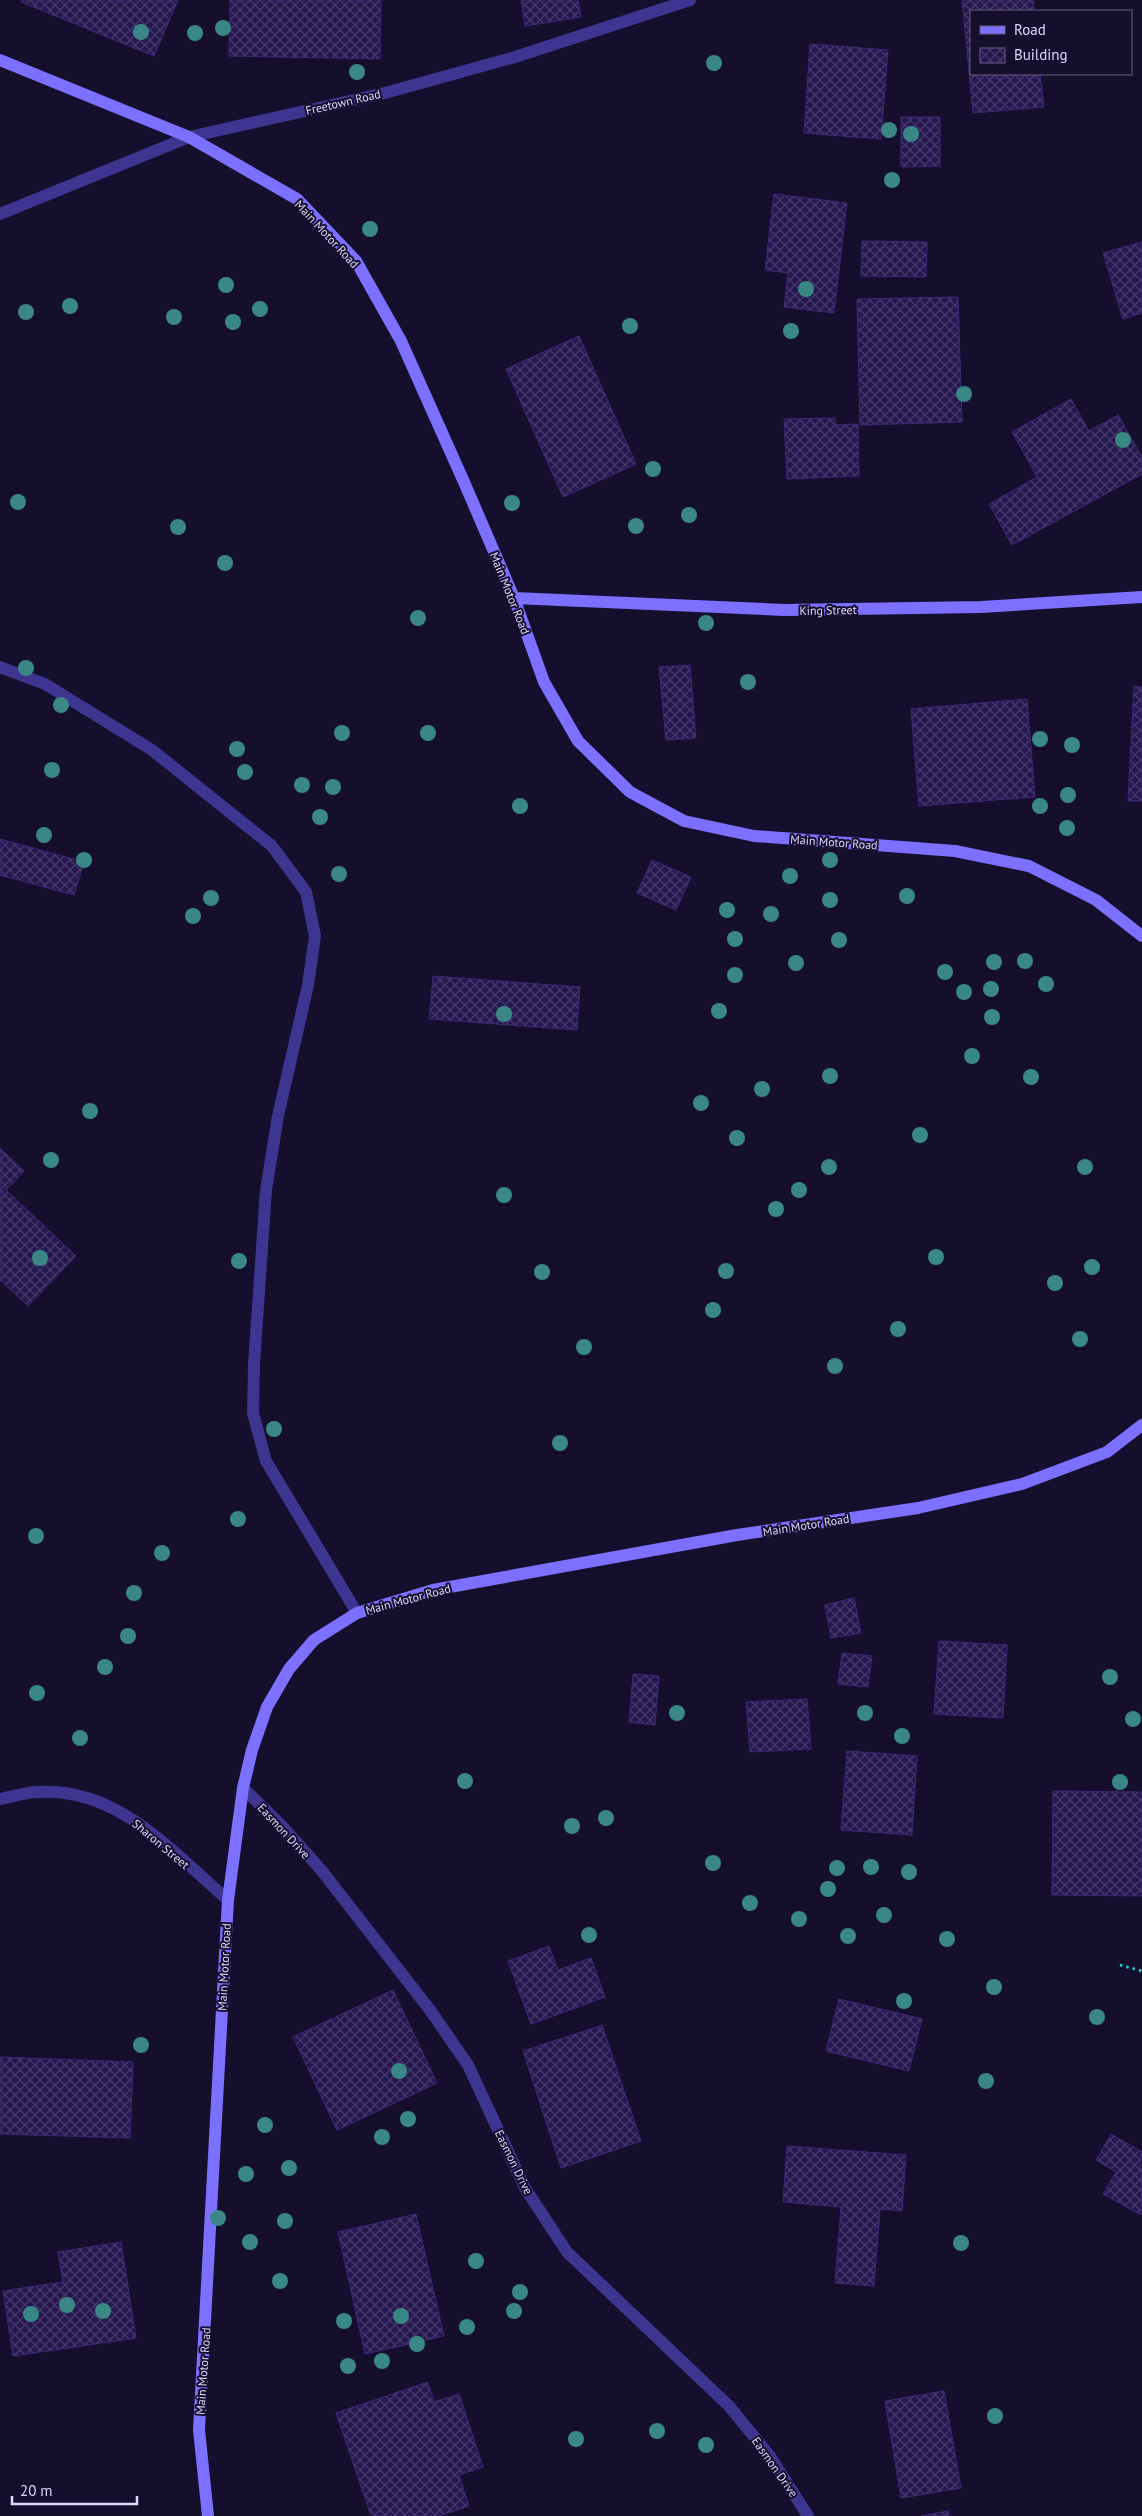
<svg xmlns="http://www.w3.org/2000/svg" width="1142" height="2516" font-family="'PT Sans',sans-serif">
  <defs>
    <pattern id="building-cross-hatch" width="8" height="8" patternUnits="userSpaceOnUse" patternTransform="scale(1.25)"><rect width="8" height="8" fill="#26184e"/><path d="M0 0l8 8M0 8l8-8" fill="none" stroke="#453969"/></pattern>
  </defs>
  <rect width="100%" height="100%" fill="#150e2c"/>
  <path fill="url(#building-cross-hatch)" stroke="#3d287d" d="M22,0H178L154,56L21,2Z
    M230,0H381L380,59L229,56Z
    M521,0H578L581,17L525,26Z
    M962,0H1033L1034,11H971V74H1040L1044,107L973,113Z
    M810,44L888,50L881,139L804,133Z
    M901,117H940V166L901,167Z
    M774,194L847,203L834,313L784,307L788,273L765,270Z
    M862,241L927,242L926,277L861,276Z
    M1142,242V313L1123,319L1103,253Z
    M958,297L962,422L860,425L857,299Z
    M579,336L636,464L563,497L506,369Z
    M1071,399L1089,431L1118,415L1142,457V474L1012,545L989,504L1037,477L1012,432Z
    M835,418L836,425L858,424L859,476L787,479L784,419Z
    M690,665L696,738L666,740L659,667Z
    M1134,686L1142,687V801H1128Z
    M1027,699L1035,797L919,806L911,709Z
    M0,839L84,862L74,895L0,875Z
    M652,860L691,877L676,910L637,893Z
    M433,976L580,987L577,1030L429,1019Z
    M0,1148L24,1171L6,1190L76,1256L28,1306L0,1280Z
    M854,1598L861,1633L831,1638L825,1605Z
    M939,1641L1007,1645L1003,1718L934,1714Z
    M842,1653L872,1656L868,1687L838,1684Z
    M633,1674L659,1676L655,1725L629,1722Z
    M807,1699L811,1749L750,1752L746,1702Z
    M847,1751L917,1756L912,1835L841,1830Z
    M1053,1791L1142,1792V1896L1052,1895Z
    M549,1946L558,1970L591,1958L605,1997L531,2024L508,1961Z
    M393,1990L437,2083L337,2130L293,2037Z
    M839,1999L922,2019L909,2071L826,2051Z
    M602,2025L641,2141L561,2168L523,2051Z
    M0,2057L133,2062L130,2138L0,2134Z
    M1111,2134L1142,2152L1140,2168L1142,2169L1141,2215L1103,2194L1116,2172L1096,2160Z
    M787,2146L906,2155L902,2211L880,2209L874,2286L835,2283L841,2207L783,2202Z
    M416,2214L444,2336L365,2354L338,2232Z
    M121,2242L136,2338L13,2356L3,2291L63,2282L58,2252Z
    M428,2382L434,2402L459,2394L483,2467L459,2475L469,2506L439,2516H371L336,2413Z
    M944,2391L961,2488L901,2498L885,2401Z
    M948,2511L949,2516H921Z"/>
  <g fill="none" stroke-linecap="round" stroke-linejoin="round">
    <path stroke="#24c8c7" stroke-width="3" stroke-dasharray="2.5 4" stroke-linecap="butt" d="M1120,1965L1142,1971"/>
    <path stroke="#3d358f" stroke-width="12" d="M0,667L45,684L152,750L272,846L306,892L315,936L308,985L278,1116L266,1190L254,1364L253,1413L266,1461L357,1613"/>
    <path stroke="#3d358f" stroke-width="12" d="M243,1788L282,1826L322,1871L430,2010L468,2065L525,2188L567,2252L729,2406L769,2455L808,2516
      M0,1799C12,1797 25,1792 38,1792C118,1787 172,1852 228,1900"/>
    <path stroke="#3d358f" stroke-width="12" d="M0,214L189,137L385,93L515,57L690,0"/>
    <path stroke="#7b70ff" stroke-width="12" d="M0,60L189,137L297,199L356,261L401,341L464,482L514,598L544,682L578,741L630,792L684,821L754,836L955,851L1029,866L1096,900L1142,936
      M514,598L784,610L981,607L1142,597
      M208,2516L199,2430L228,1900L243,1788L252,1750L267,1707L289,1669L314,1640L357,1613L433,1590L737,1535L918,1508L1022,1484L1107,1452L1142,1425"/>
  </g>
  <g fill="#3a8886">
    <circle cx="223" cy="28" r="8"/>
    <circle cx="141" cy="32" r="8"/>
    <circle cx="195" cy="33" r="8"/>
    <circle cx="714" cy="63" r="8"/>
    <circle cx="357" cy="72" r="8"/>
    <circle cx="889" cy="130" r="8"/>
    <circle cx="911" cy="134" r="8"/>
    <circle cx="892" cy="180" r="8"/>
    <circle cx="370" cy="229" r="8"/>
    <circle cx="226" cy="285" r="8"/>
    <circle cx="806" cy="289" r="8"/>
    <circle cx="70" cy="306" r="8"/>
    <circle cx="260" cy="309" r="8"/>
    <circle cx="26" cy="312" r="8"/>
    <circle cx="174" cy="317" r="8"/>
    <circle cx="233" cy="322" r="8"/>
    <circle cx="630" cy="326" r="8"/>
    <circle cx="791" cy="331" r="8"/>
    <circle cx="964" cy="394" r="8"/>
    <circle cx="1123" cy="440" r="8"/>
    <circle cx="653" cy="469" r="8"/>
    <circle cx="18" cy="502" r="8"/>
    <circle cx="512" cy="503" r="8"/>
    <circle cx="689" cy="515" r="8"/>
    <circle cx="636" cy="526" r="8"/>
    <circle cx="178" cy="527" r="8"/>
    <circle cx="225" cy="563" r="8"/>
    <circle cx="418" cy="618" r="8"/>
    <circle cx="706" cy="623" r="8"/>
    <circle cx="26" cy="668" r="8"/>
    <circle cx="748" cy="682" r="8"/>
    <circle cx="61" cy="705" r="8"/>
    <circle cx="342" cy="733" r="8"/>
    <circle cx="428" cy="733" r="8"/>
    <circle cx="1040" cy="739" r="8"/>
    <circle cx="1072" cy="745" r="8"/>
    <circle cx="237" cy="749" r="8"/>
    <circle cx="52" cy="770" r="8"/>
    <circle cx="245" cy="772" r="8"/>
    <circle cx="302" cy="785" r="8"/>
    <circle cx="333" cy="787" r="8"/>
    <circle cx="1068" cy="795" r="8"/>
    <circle cx="520" cy="806" r="8"/>
    <circle cx="1040" cy="806" r="8"/>
    <circle cx="320" cy="817" r="8"/>
    <circle cx="1067" cy="828" r="8"/>
    <circle cx="44" cy="835" r="8"/>
    <circle cx="84" cy="860" r="8"/>
    <circle cx="830" cy="860" r="8"/>
    <circle cx="339" cy="874" r="8"/>
    <circle cx="790" cy="876" r="8"/>
    <circle cx="907" cy="896" r="8"/>
    <circle cx="211" cy="898" r="8"/>
    <circle cx="830" cy="900" r="8"/>
    <circle cx="727" cy="910" r="8"/>
    <circle cx="771" cy="914" r="8"/>
    <circle cx="193" cy="916" r="8"/>
    <circle cx="735" cy="939" r="8"/>
    <circle cx="839" cy="940" r="8"/>
    <circle cx="1025" cy="961" r="8"/>
    <circle cx="994" cy="962" r="8"/>
    <circle cx="796" cy="963" r="8"/>
    <circle cx="945" cy="972" r="8"/>
    <circle cx="735" cy="975" r="8"/>
    <circle cx="1046" cy="984" r="8"/>
    <circle cx="991" cy="989" r="8"/>
    <circle cx="964" cy="992" r="8"/>
    <circle cx="719" cy="1011" r="8"/>
    <circle cx="504" cy="1014" r="8"/>
    <circle cx="992" cy="1017" r="8"/>
    <circle cx="972" cy="1056" r="8"/>
    <circle cx="830" cy="1076" r="8"/>
    <circle cx="1031" cy="1077" r="8"/>
    <circle cx="762" cy="1089" r="8"/>
    <circle cx="701" cy="1103" r="8"/>
    <circle cx="90" cy="1111" r="8"/>
    <circle cx="920" cy="1135" r="8"/>
    <circle cx="737" cy="1138" r="8"/>
    <circle cx="51" cy="1160" r="8"/>
    <circle cx="829" cy="1167" r="8"/>
    <circle cx="1085" cy="1167" r="8"/>
    <circle cx="799" cy="1190" r="8"/>
    <circle cx="504" cy="1195" r="8"/>
    <circle cx="776" cy="1209" r="8"/>
    <circle cx="936" cy="1257" r="8"/>
    <circle cx="40" cy="1258" r="8"/>
    <circle cx="239" cy="1261" r="8"/>
    <circle cx="1092" cy="1267" r="8"/>
    <circle cx="726" cy="1271" r="8"/>
    <circle cx="542" cy="1272" r="8"/>
    <circle cx="1055" cy="1283" r="8"/>
    <circle cx="713" cy="1310" r="8"/>
    <circle cx="898" cy="1329" r="8"/>
    <circle cx="1080" cy="1339" r="8"/>
    <circle cx="584" cy="1347" r="8"/>
    <circle cx="835" cy="1366" r="8"/>
    <circle cx="274" cy="1429" r="8"/>
    <circle cx="560" cy="1443" r="8"/>
    <circle cx="238" cy="1519" r="8"/>
    <circle cx="36" cy="1536" r="8"/>
    <circle cx="162" cy="1553" r="8"/>
    <circle cx="134" cy="1593" r="8"/>
    <circle cx="128" cy="1636" r="8"/>
    <circle cx="105" cy="1667" r="8"/>
    <circle cx="1110" cy="1677" r="8"/>
    <circle cx="37" cy="1693" r="8"/>
    <circle cx="677" cy="1713" r="8"/>
    <circle cx="865" cy="1713" r="8"/>
    <circle cx="1133" cy="1719" r="8"/>
    <circle cx="902" cy="1736" r="8"/>
    <circle cx="80" cy="1738" r="8"/>
    <circle cx="465" cy="1781" r="8"/>
    <circle cx="1120" cy="1782" r="8"/>
    <circle cx="606" cy="1818" r="8"/>
    <circle cx="572" cy="1826" r="8"/>
    <circle cx="713" cy="1863" r="8"/>
    <circle cx="871" cy="1867" r="8"/>
    <circle cx="837" cy="1868" r="8"/>
    <circle cx="909" cy="1872" r="8"/>
    <circle cx="828" cy="1889" r="8"/>
    <circle cx="750" cy="1903" r="8"/>
    <circle cx="884" cy="1915" r="8"/>
    <circle cx="799" cy="1919" r="8"/>
    <circle cx="589" cy="1935" r="8"/>
    <circle cx="848" cy="1936" r="8"/>
    <circle cx="947" cy="1939" r="8"/>
    <circle cx="994" cy="1987" r="8"/>
    <circle cx="904" cy="2001" r="8"/>
    <circle cx="1097" cy="2017" r="8"/>
    <circle cx="141" cy="2045" r="8"/>
    <circle cx="399" cy="2071" r="8"/>
    <circle cx="986" cy="2081" r="8"/>
    <circle cx="408" cy="2119" r="8"/>
    <circle cx="265" cy="2125" r="8"/>
    <circle cx="382" cy="2137" r="8"/>
    <circle cx="289" cy="2168" r="8"/>
    <circle cx="246" cy="2174" r="8"/>
    <circle cx="218" cy="2218" r="8"/>
    <circle cx="285" cy="2221" r="8"/>
    <circle cx="250" cy="2242" r="8"/>
    <circle cx="961" cy="2243" r="8"/>
    <circle cx="476" cy="2261" r="8"/>
    <circle cx="280" cy="2281" r="8"/>
    <circle cx="520" cy="2292" r="8"/>
    <circle cx="67" cy="2305" r="8"/>
    <circle cx="103" cy="2311" r="8"/>
    <circle cx="514" cy="2311" r="8"/>
    <circle cx="31" cy="2314" r="8"/>
    <circle cx="401" cy="2316" r="8"/>
    <circle cx="344" cy="2321" r="8"/>
    <circle cx="467" cy="2327" r="8"/>
    <circle cx="417" cy="2344" r="8"/>
    <circle cx="382" cy="2361" r="8"/>
    <circle cx="348" cy="2366" r="8"/>
    <circle cx="995" cy="2416" r="8"/>
    <circle cx="657" cy="2431" r="8"/>
    <circle cx="576" cy="2439" r="8"/>
    <circle cx="706" cy="2445" r="8"/>
  </g>
  <g text-anchor="middle" dominant-baseline="central" stroke-width="4" stroke-linejoin="round" paint-order="stroke">
    <g font-size="12" fill="#dfd9ff" stroke="#150e2c">
      <text transform="translate(343 102) rotate(-13)">Freetown Road</text>
      <text transform="translate(327 234) rotate(47)">Main Motor Road</text>
      <text transform="translate(510 593) rotate(68)">Main Motor Road</text>
      <text transform="translate(828 610) rotate(-1)">King Street</text>
      <text transform="translate(834 842) rotate(4)">Main Motor Road</text>
      <text transform="translate(806 1525) rotate(-9)">Main Motor Road</text>
      <text transform="translate(408 1599) rotate(-15)">Main Motor Road</text>
      <text transform="translate(284 1831) rotate(47)">Easmon Drive</text>
      <text transform="translate(161 1844) rotate(40)">Sharon Street</text>
      <text transform="translate(224 1967) rotate(-87)">Main Motor Road</text>
      <text transform="translate(514 2162) rotate(64)">Easmon Drive</text>
      <text transform="translate(203 2371) rotate(-86)">Main Motor Road</text>
      <text transform="translate(775 2467) rotate(55)">Easmon Drive</text>
    </g>
  </g>
  <rect x="970" y="10" width="162" height="65" fill="#150e2c" stroke="#665f80"/>
  <rect x="980" y="26" width="25" height="8" fill="#7b70ff" stroke="#665f80"/>
  <text x="1014" y="35" font-size="15" fill="#dfd9ff">Road</text>
  <rect x="980" y="48" width="25" height="15" fill="url(#building-cross-hatch)" stroke="#665f80"/>
  <text x="1014" y="60" font-size="15" fill="#dfd9ff">Building</text>
  <path d="M12 2496v8h125v-8" fill="none" stroke="#dfd9ff" stroke-width="2.5"/>
  <text x="20" y="2496" font-size="15" fill="#dfd9ff" stroke="#150e2c" stroke-width="4" paint-order="stroke">20 m</text>
</svg>
